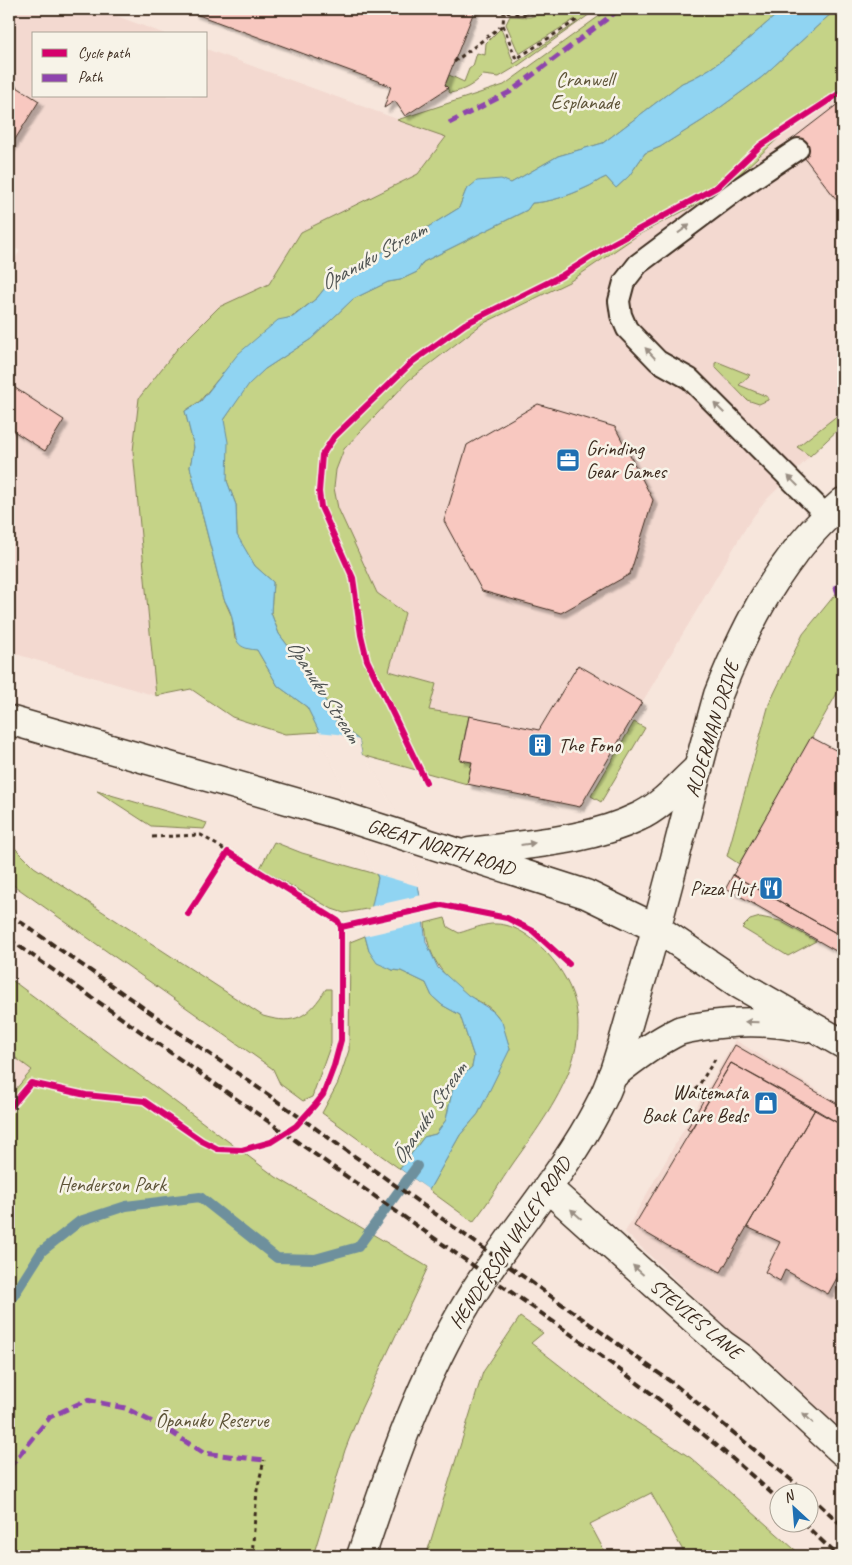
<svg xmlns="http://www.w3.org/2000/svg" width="852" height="1565" font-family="Caveat,sans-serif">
  <defs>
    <filter id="shadow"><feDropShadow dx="4.5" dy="4.5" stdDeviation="1" flood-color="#0004"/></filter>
  </defs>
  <rect width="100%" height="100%" fill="#f7e6dc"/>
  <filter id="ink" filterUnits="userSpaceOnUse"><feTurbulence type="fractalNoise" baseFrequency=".02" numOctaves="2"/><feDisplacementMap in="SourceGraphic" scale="10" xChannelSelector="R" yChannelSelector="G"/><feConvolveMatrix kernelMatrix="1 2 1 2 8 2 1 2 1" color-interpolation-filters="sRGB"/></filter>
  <g filter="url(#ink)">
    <path fill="#f3d9d0" d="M9,9H98L165,34H34V96H206V49L446,137L418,174L301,232L269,284L219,308L133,451L156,696L9,652V268L20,251L9,244Z
      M843,96V424L764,502L748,524L580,807L467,784L472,762L429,710L436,684L389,671L405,613L377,593L337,508L334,488L336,470L344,449L410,380L482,324L569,282L638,235L720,192L784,133Z
      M735,1040L843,1105V1438L625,1232Z
      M9,1053L32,1070L9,1097Z"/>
    <path fill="#c5d387" stroke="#807e52" d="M557,9H597L519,65L499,77L483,75C474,85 463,91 450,93L445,85L449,75L464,82L469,69L473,66L477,53L485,55L486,43L501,28L514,64L578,22L575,19L519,54L506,24L510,16L530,17Z
      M609,9H784C752,34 721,68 682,83L603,143L558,156L511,183L466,190L459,208L415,235L333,278L317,298L292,317L278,321L223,373L200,401L185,411L194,447L190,467L224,599L232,617L235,639L257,650L278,686L307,707L320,732L285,734L232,717L191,689L156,696L133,451L139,398L177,349L219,307L269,284L301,232L418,174L446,137L397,120L504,85Z
      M836,9H843V96L784,133L720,192L638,235L569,282L482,324L409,380L344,449L336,470L334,488L338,508L377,593L405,613L389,671L436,684L429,710L469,716L460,759L472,762L467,784L362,755L359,740L337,723L316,683L279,634L271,613L273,582L255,566L237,536L236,505L227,481L224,420L248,384L265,369L311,339L353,299L388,282L400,280L417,272L423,262L527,210L532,203C550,202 568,196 585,188C593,185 598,180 606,177L616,188L629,176L645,153L660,147L703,120L762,77Z
      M718,362L750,375L739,385L768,397V400L759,404L747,400L715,367V363Z
      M843,411V425L810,456L797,447Z
      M843,588V683L739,864L727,856L769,704L803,634L838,591Z
      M634,722L645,728L601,802L591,796Z
      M97,791L207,823L204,829L151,826Z
      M9,842L34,867L263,1016C296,1026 309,1016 326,989H331V1044L312,1097L303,1101L280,1084L273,1069L9,882Z
      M274,842L302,853L376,874L378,878L372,908L344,913L332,909L260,868Z
      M760,917L780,921L816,941L788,956L742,928L750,920Z
      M445,918L448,927L459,933C470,930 485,923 496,924C516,924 534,939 547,953C613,1026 560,1098 514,1162C500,1182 488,1204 473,1222L429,1190L460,1135L478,1114L510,1048C505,1037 504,1023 495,1013C488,1005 478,1001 469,996C442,977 427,955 425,923Z
      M365,936L369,951L392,970L401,971L426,983L432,996L442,1005L460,1015L474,1057L472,1067L454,1083L446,1120L436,1134L424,1137L400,1169L322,1113L338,1083L349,1050L350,942Z
      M9,978L276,1177L428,1267L361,1409L345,1450L313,1556H9V1097L32,1070L9,1053Z
      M520,1317L543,1333L531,1343L609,1404L691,1458L802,1556H686L651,1493L590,1524L607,1556H426L483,1372Z"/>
    <path fill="#90d4f2" stroke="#6e909d" d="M784,9H836L762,77L703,120L660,147L645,153L629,176L616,188L606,177C598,180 593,185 585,188C568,196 550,202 532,203L527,210L423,262L417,272L400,280L388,282L353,299L311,339L265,369L249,384L224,420L228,442L227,481L236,505L237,535L255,566L273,582L271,613L279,634L316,683L337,723L359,740L362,755L401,826L419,890L426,942L438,968L468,995L494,1012L502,1022L510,1049L478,1114L460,1135L429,1190L400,1169L424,1137L436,1134L446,1120L454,1083L472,1067L474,1057L460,1015L442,1005L432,996L426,983L401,971L393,970L377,963L369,951L365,936L378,878L339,772L307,707L278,686L257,650C232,648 237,638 232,618C231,611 227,605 224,599L190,467L194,447L185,411L201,401L238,354L278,320L293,317L317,298L333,278L415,235L459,208L466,190L477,181L501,179L511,183L558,156L603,143L682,83C721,68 752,34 784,9Z"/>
    <path fill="#f7e6dc" d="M317,732L338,734L359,740L362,755L366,756L403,825L421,887L373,873L337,773Z
      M422,895L426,922L365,936L364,931L369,907Z
      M398,1168L431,1191V1192H427L398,1171Z"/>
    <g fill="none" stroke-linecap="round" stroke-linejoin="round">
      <path stroke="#6e909d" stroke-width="10" d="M9,1303L42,1251L80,1221L126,1206L200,1197L277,1258L315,1259L358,1247L417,1166"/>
    </g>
    <path fill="#f8c8c0" stroke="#3b2a1e" filter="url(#shadow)" d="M194,9H475L445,85L448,88L405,116L395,101L384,108L391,86L193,13Z
      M9,82L39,101L9,149Z
      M843,100V208L791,140Z
      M9,384L64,420L45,451L9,428Z
      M538,404L615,427L653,500L630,574L561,613L482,591L444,521L467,445Z
      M578,665L642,702L580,807L467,784L472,762L460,760L469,716L539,730Z
      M811,737L843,754V937L733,875Z
      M733,875L843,937V955L726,888Z
      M735,1045L843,1107V1126L731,1063L690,1131L687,1129Z
      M731,1063L815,1109L721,1272L670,1247L634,1226Z
      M815,1109L843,1126V1267L828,1294L785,1270L780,1281L765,1272L780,1242L747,1227Z"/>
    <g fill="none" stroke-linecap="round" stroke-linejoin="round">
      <g stroke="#3b2a1e" stroke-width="24">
        <path id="lane" d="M798,149L741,187L638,264L624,282L619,301L621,315L627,329L658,361L690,379L827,516"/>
      </g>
      <g stroke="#3b2a1e" stroke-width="31">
        <path id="street" d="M548,1188L688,1314L723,1345L743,1359L843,1452"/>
      </g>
      <g stroke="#3b2a1e" stroke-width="31">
        <path id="secondary" d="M361,1556C391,1467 420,1380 469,1300C509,1234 562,1177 598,1108C616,1075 624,1036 635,1001C667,900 689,797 718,695C747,622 782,554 843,502"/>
      </g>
      <g stroke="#3b2a1e" stroke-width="31">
        <path id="primary" d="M9,720L333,813L586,894L658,929L739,984L843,1044
          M469,852C525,844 587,842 638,817C661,807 679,785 697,769
          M612,1076C633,1059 654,1043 679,1031C684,1029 691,1028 697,1027C733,1021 769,1020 804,1028"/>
      </g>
      <path stroke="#3b2a1e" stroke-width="3" stroke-dasharray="4 4" stroke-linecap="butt" d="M499,9C516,16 529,15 546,9
        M503,25L516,59L577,20
        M454,62L503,25L504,11L508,9
        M152,837L201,835L228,852
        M696,1090L717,1056
        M252,1556L257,1490L264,1460"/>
      <use href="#lane" stroke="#f7f3e8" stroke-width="20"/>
      <use href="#street" stroke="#f7f3e8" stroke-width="28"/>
      <use href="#secondary" stroke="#f7f3e8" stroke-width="28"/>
      <use href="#primary" stroke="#f7f3e8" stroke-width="28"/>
      <path stroke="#3b2a1e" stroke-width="4" stroke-dasharray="8 4" stroke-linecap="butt" d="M9,914L270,1096L674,1384L806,1492
        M9,939C154,1041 299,1143 444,1245C559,1326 677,1405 780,1501
        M810,1496L843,1526
        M802,1522L838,1556"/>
      <path stroke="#8e44ad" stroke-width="5" stroke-dasharray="10 5" stroke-linecap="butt" d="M449,123L510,92L620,9
        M835,585L843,606
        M9,1468L50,1417L87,1400L125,1408L168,1430L203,1453L264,1460"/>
      <g stroke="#f7f3e8" stroke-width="9">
        <path id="cycleway" d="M426,782L367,660L361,635L353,578L321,507L319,492L322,455L334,437L412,362L465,324L561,276L612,244L717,187L761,145L843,91
          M188,914L228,852L338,921L341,927
          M341,927L442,905L507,918L533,931L569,964
          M9,1109L31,1083L86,1095L144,1101L202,1141L218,1149L242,1150L271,1142L296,1126L315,1105L323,1095L334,1066L341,1040V927"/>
      </g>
      <use href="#cycleway" stroke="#d6006c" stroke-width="6"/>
    </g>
    <defs><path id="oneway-solid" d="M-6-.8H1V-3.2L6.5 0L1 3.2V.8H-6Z" transform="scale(1.25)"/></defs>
    <g fill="#998e83">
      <use href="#oneway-solid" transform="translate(684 229) rotate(-36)"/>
      <use href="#oneway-solid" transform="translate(650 353) rotate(-133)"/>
      <use href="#oneway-solid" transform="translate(719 408) rotate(-135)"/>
      <use href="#oneway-solid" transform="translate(793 481) rotate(-135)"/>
      <use href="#oneway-solid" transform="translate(528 844) rotate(-8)"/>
      <use href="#oneway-solid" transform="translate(752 1022) rotate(-179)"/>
      <use href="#oneway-solid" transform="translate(576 1214) rotate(-138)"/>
      <use href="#oneway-solid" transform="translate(638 1270) rotate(-138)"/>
      <use href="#oneway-solid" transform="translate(808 1418) rotate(-136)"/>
    </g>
  </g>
  <defs>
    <g id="office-square" transform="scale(1.25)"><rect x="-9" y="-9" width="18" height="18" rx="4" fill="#1f6fb2" stroke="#f7f3e8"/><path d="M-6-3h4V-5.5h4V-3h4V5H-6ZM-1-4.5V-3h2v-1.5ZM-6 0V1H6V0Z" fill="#fff"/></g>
    <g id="building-square" transform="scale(1.25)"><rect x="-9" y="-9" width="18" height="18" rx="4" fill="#1f6fb2" stroke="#f7f3e8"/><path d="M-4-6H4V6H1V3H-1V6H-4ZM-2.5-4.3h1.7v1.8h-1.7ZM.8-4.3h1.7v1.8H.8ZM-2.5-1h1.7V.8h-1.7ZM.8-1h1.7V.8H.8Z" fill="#fff"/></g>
    <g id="restaurant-square" transform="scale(1.25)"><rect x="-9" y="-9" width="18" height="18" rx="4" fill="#1f6fb2" stroke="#f7f3e8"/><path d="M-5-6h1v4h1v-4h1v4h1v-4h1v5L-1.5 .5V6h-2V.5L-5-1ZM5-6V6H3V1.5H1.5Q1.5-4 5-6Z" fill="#fff"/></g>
    <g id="shop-square" transform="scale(1.25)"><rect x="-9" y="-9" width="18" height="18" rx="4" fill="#1f6fb2" stroke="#f7f3e8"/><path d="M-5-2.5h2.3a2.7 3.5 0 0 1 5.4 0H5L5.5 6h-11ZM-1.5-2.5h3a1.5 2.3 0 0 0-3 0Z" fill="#fff"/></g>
  </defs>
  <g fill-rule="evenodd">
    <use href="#office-square" x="568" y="460"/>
    <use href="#building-square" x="540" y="745"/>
    <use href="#restaurant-square" x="771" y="888"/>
    <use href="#shop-square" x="766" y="1103"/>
  </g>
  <g text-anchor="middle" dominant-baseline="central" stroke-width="5" stroke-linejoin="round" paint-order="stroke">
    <g font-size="20" fill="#5e5438" stroke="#f7f3e8">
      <text x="585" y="79">Cranwell<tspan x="585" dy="23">Esplanade</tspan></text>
      <text x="112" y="1184">Henderson Park</text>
      <text x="212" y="1420">Ōpanuku Reserve</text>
    </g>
    <g font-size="20" fill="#3b2a1e" stroke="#f7f3e8" text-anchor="start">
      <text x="586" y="448">Grinding<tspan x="586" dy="23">Gear Games</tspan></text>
      <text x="558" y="745">The Fono</text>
      <text x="754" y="888" text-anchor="end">Pizza Hut</text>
      <text x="748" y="1092" text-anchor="end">Waitemata<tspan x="748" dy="23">Back Care Beds</tspan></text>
    </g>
    <g font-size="20" fill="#3b2a1e" stroke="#f7f3e8">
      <text transform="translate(712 729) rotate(-73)">ALDERMAN DRIVE</text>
      <text transform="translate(441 847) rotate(17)">GREAT NORTH ROAD</text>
      <text transform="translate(510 1243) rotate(-56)">HENDERSON VALLEY ROAD</text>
      <text transform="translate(696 1319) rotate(40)">STEVIES LANE</text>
    </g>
    <g font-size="21" font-style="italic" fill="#505453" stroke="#f7f3e8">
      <text transform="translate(373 256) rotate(-29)">Ōpanuku Stream</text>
      <text transform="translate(324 691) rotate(57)">Ōpanuku Stream</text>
      <text transform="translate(429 1113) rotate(-56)">Ōpanuku Stream</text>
    </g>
  </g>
  <rect width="852" height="1565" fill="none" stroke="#f7f3e8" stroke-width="30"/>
  <rect x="15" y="15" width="822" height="1535" fill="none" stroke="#3b2a1e" stroke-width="2" filter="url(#ink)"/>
  <rect x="32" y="32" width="175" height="65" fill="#f7f3e8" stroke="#aca397"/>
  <rect x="42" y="49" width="25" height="8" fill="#d6006c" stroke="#aca397"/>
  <text x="78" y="58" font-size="15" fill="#3b2a1e">Cycle path</text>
  <rect x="42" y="74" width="25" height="8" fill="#8e44ad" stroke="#aca397"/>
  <text x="78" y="82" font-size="15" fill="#3b2a1e">Path</text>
  <g transform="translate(794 1508) rotate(334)"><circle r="24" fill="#f7f3e8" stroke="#aca397"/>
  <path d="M0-4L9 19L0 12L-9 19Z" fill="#1f6fb2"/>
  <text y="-8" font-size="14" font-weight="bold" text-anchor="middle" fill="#3b2a1e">N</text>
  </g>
</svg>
